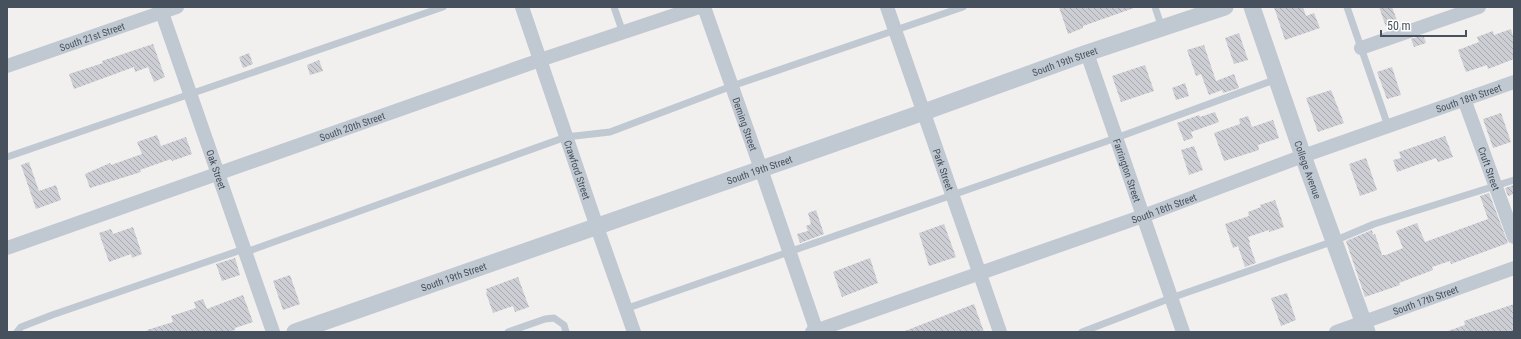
<svg xmlns="http://www.w3.org/2000/svg" width="1521" height="339" viewBox="0 0 1521 339" font-family="'Roboto Condensed',sans-serif">
<style>
.building{fill:url(#building-back-hatch)}
.lines{fill:none;stroke-linecap:round;stroke-linejoin:round}
.service{stroke:#c0c8d1;stroke-width:7}
.minor{stroke:#c0c8d1;stroke-width:14}
.tertiary{stroke:#c0c8d1;stroke-width:17}
.labels{text-anchor:middle;stroke-width:3;stroke-linejoin:round;paint-order:stroke}
.street-label{font-size:10px;fill:#47515d;stroke:#fff}
</style>
<defs>
<pattern id="building-back-hatch" width="6" height="6" patternUnits="userSpaceOnUse"><rect width="6" height="6" fill="#ccced4"/><path d="M-1 5l2 2M0 0l6 6M5-1l2 2" fill="none" stroke="#a7aaaf"/></pattern>
</defs>
<rect width="100%" height="100%" fill="#f2efef"/>
<g class="building">
<path d="M 1059,7 L 1134,7 L 1134,8 L 1083,26 L 1083,28 L 1068,34 Z"/>
<path d="M 1274,7 L 1303,7 L 1306,16 L 1314,13 L 1320,28 L 1285,40 Z"/>
<path d="M 1379,7 L 1392,7 L 1398,23 L 1386,27 Z"/>
<path d="M 1511,29 L 1514,39 L 1514,59 L 1488,69 L 1487,65 L 1466,72 L 1458,50 L 1479,42 L 1477,37 L 1493,31 L 1494,35 Z"/>
<path d="M 1239,33 L 1248,60 L 1234,64 L 1225,38 Z"/>
<path d="M 1423,35 L 1426,43 L 1414,47 L 1411,39 Z"/>
<path d="M 153,44 L 165,77 L 154,82 L 148,67 L 135,72 L 134,67 L 74,89 L 69,74 L 103,63 L 102,61 Z"/>
<path d="M 1204,45 L 1216,81 L 1234,74 L 1239,88 L 1223,93 L 1222,90 L 1209,95 L 1201,74 L 1196,76 L 1187,50 Z"/>
<path d="M 249,53 L 253,64 L 243,68 L 239,57 Z"/>
<path d="M 319,60 L 323,71 L 310,75 L 307,65 Z"/>
<path d="M 1145,65 L 1154,91 L 1121,102 L 1112,76 Z"/>
<path d="M 1392,67 L 1401,95 L 1387,99 L 1377,72 Z"/>
<path d="M 1185,83 L 1189,96 L 1176,100 L 1172,88 Z"/>
<path d="M 1331,90 L 1344,123 L 1318,132 L 1306,98 Z"/>
<path d="M 1215,112 L 1219,122 L 1191,132 L 1193,138 L 1184,141 L 1177,123 L 1199,115 L 1200,117 Z"/>
<path d="M 1501,113 L 1511,142 L 1493,148 L 1483,119 Z"/>
<path d="M 1248,116 L 1252,127 L 1273,120 L 1279,138 L 1258,145 L 1259,150 L 1224,161 L 1214,133 L 1240,124 L 1239,119 Z"/>
<path d="M 157,135 L 161,146 L 186,137 L 192,154 L 172,161 L 171,159 L 140,170 L 141,172 L 90,188 L 85,174 L 110,163 L 111,165 L 142,154 L 137,142 Z"/>
<path d="M 1445,136 L 1453,157 L 1438,162 L 1436,158 L 1397,172 L 1393,160 L 1401,158 L 1399,152 Z"/>
<path d="M 1194,146 L 1203,170 L 1189,175 L 1181,150 Z"/>
<path d="M 1366,158 L 1377,190 L 1360,196 L 1349,164 Z"/>
<path d="M 29,162 L 39,191 L 56,185 L 61,200 L 36,209 L 21,165 Z"/>
<path d="M 1514,185 L 1514,194 L 1508,196 L 1505,188 Z"/>
<path d="M 1489,193 L 1508,243 L 1451,264 L 1450,261 L 1432,267 L 1433,270 L 1399,283 L 1400,285 L 1365,297 L 1346,241 L 1372,230 L 1373,235 L 1375,234 L 1382,255 L 1386,255 L 1403,248 L 1396,231 L 1417,223 L 1425,242 L 1488,219 L 1480,196 Z"/>
<path d="M 1275,200 L 1284,227 L 1269,232 L 1269,230 L 1248,237 L 1250,242 L 1249,243 L 1256,263 L 1245,267 L 1238,246 L 1233,248 L 1225,224 L 1249,216 L 1248,212 L 1261,207 L 1260,205 Z"/>
<path d="M 816,210 L 824,234 L 800,243 L 797,234 L 808,231 L 806,226 L 811,224 L 808,213 Z"/>
<path d="M 944,224 L 956,257 L 929,266 L 919,233 Z"/>
<path d="M 133,227 L 142,254 L 132,258 L 131,254 L 109,262 L 99,233 L 111,229 L 113,234 Z"/>
<path d="M 235,258 L 240,275 L 222,281 L 216,264 Z"/>
<path d="M 870,258 L 878,283 L 842,297 L 833,272 Z"/>
<path d="M 290,275 L 300,304 L 283,310 L 273,281 Z"/>
<path d="M 518,277 L 529,307 L 515,312 L 513,306 L 493,313 L 486,293 L 487,292 L 486,289 Z"/>
<path d="M 1287,293 L 1296,320 L 1281,326 L 1271,298 Z"/>
<path d="M 243,295 L 253,322 L 235,328 L 235,330 L 228,332 L 148,332 L 147,330 L 173,322 L 171,316 L 196,308 L 194,302 L 203,299 L 207,309 Z"/>
<path d="M 974,304 L 984,332 L 905,332 L 905,331 Z"/>
<path d="M 1514,304 L 1514,332 L 1448,332 L 1448,331 L 1465,325 L 1464,321 Z"/>
</g>
<g class="lines">
<g class="service">
<path d="M 614,7 L 623,33"/>
<path d="M 1155,7 L 1162,28"/>
<path d="M 1347,7 L 1388,126"/>
<path d="M 7,157 L 443,7"/>
<path d="M 246,252 L 566,137 L 610,132 L 732,86 L 963,7"/>
<path d="M 625,309 L 1116,138 L 1277,79"/>
<path d="M 17,332 L 21,327 L 52,315 L 244,249"/>
<path d="M 508,332 L 545,319 L 554,318 L 564,325 L 566,332"/>
<path d="M 1082,332 L 1171,298 L 1334,241 L 1374,224 L 1514,180"/>
</g>
<g class="minor">
<path id="s1" d="M 160,7 L 273,332"/>
<path id="s2" d="M 522,7 L 597,227 L 634,332"/>
<path id="s3" d="M 704,7 L 761,169 L 817,332"/>
<path id="s4" d="M 887,7 L 1000,332"/>
<path d="M 1361,48 L 1479,7"/>
<path id="s5" d="M 1087,53 L 1183,332"/>
<path id="s6" d="M 7,66 L 177,7"/>
<path id="s7" d="M 1464,99 L 1514,237"/>
<path id="s8" d="M 7,248 L 540,60 L 699,7"/>
<path id="s9" d="M 812,332 L 1143,216 L 1303,156 L 1514,82"/>
<path id="s10" d="M 1336,332 L 1514,268"/>
</g>
<g class="tertiary">
<path id="s11" d="M 1252,7 L 1303,156 L 1367,332"/>
<path id="s12" d="M 295,332 L 924,112 L 1087,53 L 1225,7"/>
</g>
</g>
<g class="labels">
<g class="street-label">
<text dy="4" stroke="none"><textPath href="#s6" startOffset="90">South 21st Street</textPath></text>
<text dy="4" stroke="none"><textPath href="#s12" startOffset="816">South 19th Street</textPath></text>
<text dy="4" stroke="none"><textPath href="#s9" startOffset="697">South 18th Street</textPath></text>
<text dy="4" stroke="none"><textPath href="#s3" startOffset="124">Deming Street</textPath></text>
<text dy="4" stroke="none"><textPath href="#s8" startOffset="366">South 20th Street</textPath></text>
<text dy="4" stroke="none"><textPath href="#s7" startOffset="74">Cruft Street</textPath></text>
<text dy="4" stroke="none"><textPath href="#s1" startOffset="172">Oak Street</textPath></text>
<text dy="4" stroke="none"><textPath href="#s12" startOffset="492">South 19th Street</textPath></text>
<text dy="4" stroke="none"><textPath href="#s4" startOffset="172">Park Street</textPath></text>
<text dy="4" stroke="none"><textPath href="#s2" startOffset="172">Crawford Street</textPath></text>
<text dy="4" stroke="none"><textPath href="#s5" startOffset="124">Farrington Street</textPath></text>
<text dy="4" stroke="none"><textPath href="#s11" startOffset="172">College Avenue</textPath></text>
<text dy="4" stroke="none"><textPath href="#s9" startOffset="373">South 18th Street</textPath></text>
<text dy="4" stroke="none"><textPath href="#s12" startOffset="168">South 19th Street</textPath></text>
<text dy="4" stroke="none"><textPath href="#s10" startOffset="95">South 17th Street</textPath></text>
</g>
</g>
<rect width="1521" height="339" fill="none" stroke="#47515d" stroke-width="16"/>
<path d="M1381 30v6h85v-6" fill="none" stroke="#47515d" stroke-width="2"/>
<text x="1387" y="30" font-size="12" fill="#47515d" stroke="#ffffff" stroke-width="3" paint-order="stroke">50 m</text>
</svg>
